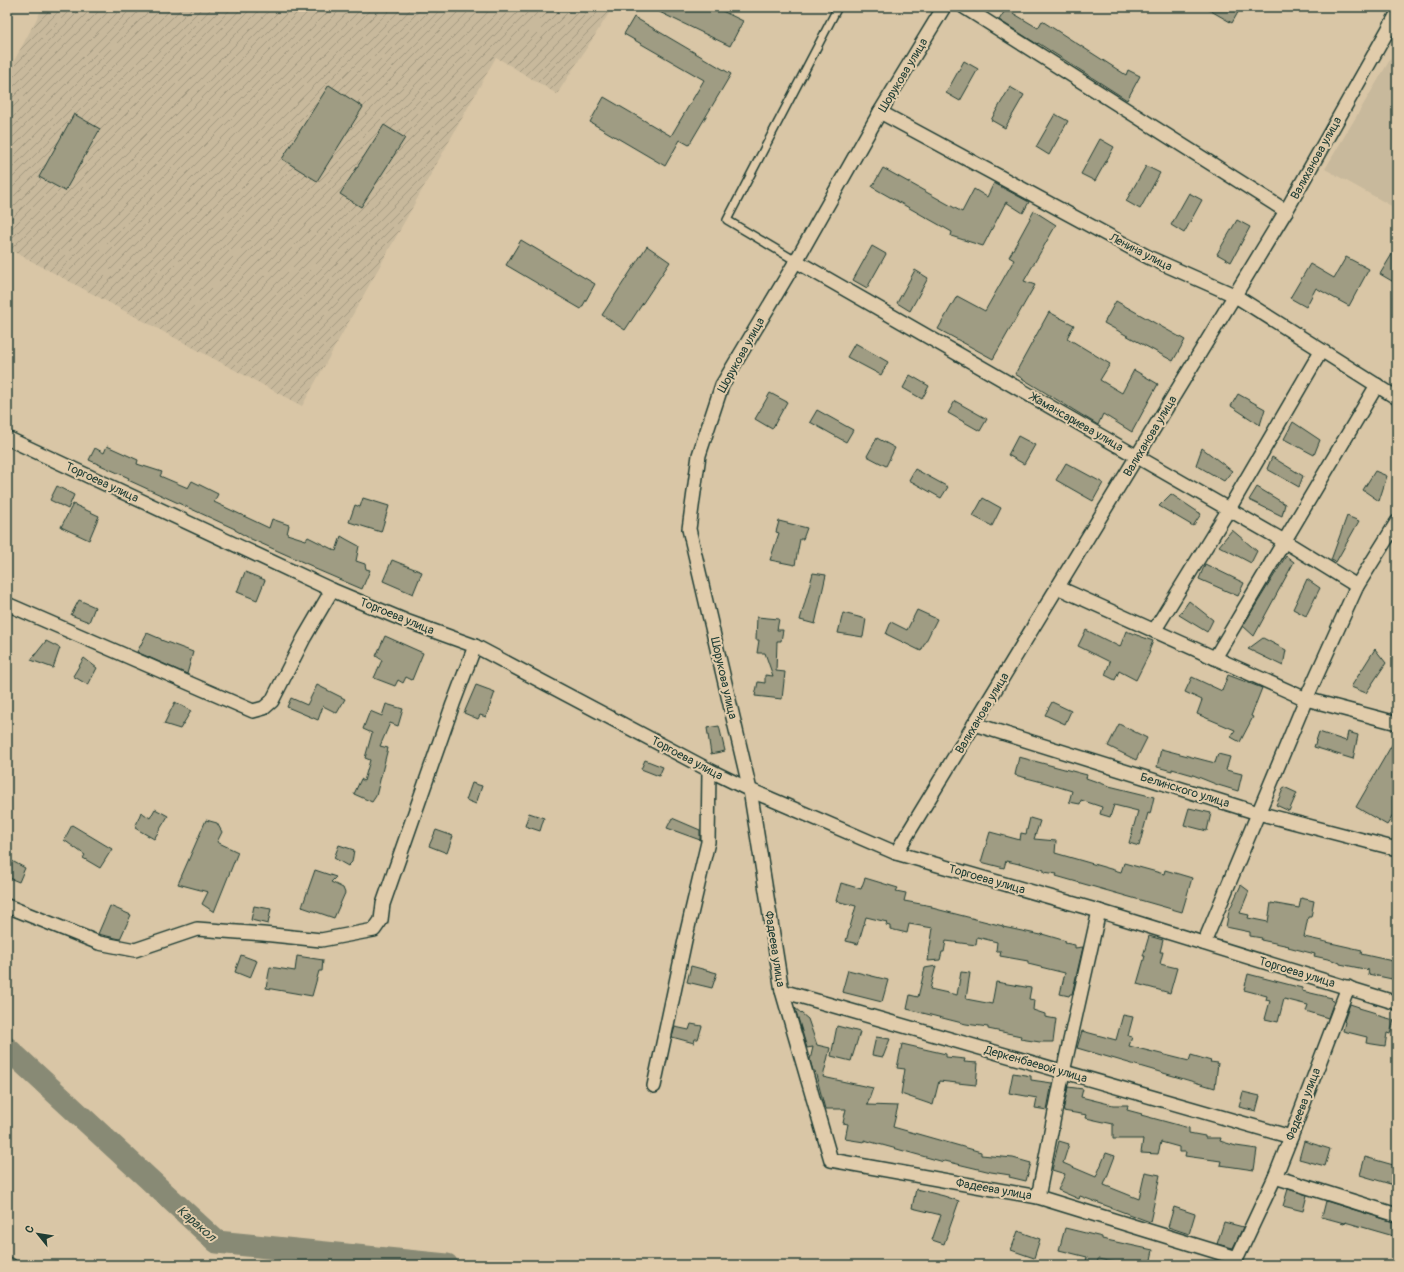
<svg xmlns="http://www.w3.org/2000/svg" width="1404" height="1272" viewBox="0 0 1404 1272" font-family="Pangolin,sans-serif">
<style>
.built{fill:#c8b99c}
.industrial{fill:url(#industrial-furrows)}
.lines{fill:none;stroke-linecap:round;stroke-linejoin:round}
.river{stroke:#888a74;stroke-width:23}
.building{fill:#9f9c83;stroke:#1f3d34}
.lane-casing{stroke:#1f3d34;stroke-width:10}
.street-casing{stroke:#1f3d34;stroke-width:16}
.lane{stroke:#e1ccab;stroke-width:7}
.street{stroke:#e1ccab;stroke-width:13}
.labels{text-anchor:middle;stroke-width:4;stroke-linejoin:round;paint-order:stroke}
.street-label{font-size:12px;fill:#1f3d34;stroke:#e1ccab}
.water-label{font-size:13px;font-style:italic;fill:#2a453a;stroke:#e1ccab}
</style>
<defs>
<pattern id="industrial-furrows" width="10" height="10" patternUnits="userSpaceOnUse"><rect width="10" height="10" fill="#c8b99c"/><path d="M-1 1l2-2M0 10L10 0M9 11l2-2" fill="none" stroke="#a29880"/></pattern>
</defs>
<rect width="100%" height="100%" fill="#d9c6a6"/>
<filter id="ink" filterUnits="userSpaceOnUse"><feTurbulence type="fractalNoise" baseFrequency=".025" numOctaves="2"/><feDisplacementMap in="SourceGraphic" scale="8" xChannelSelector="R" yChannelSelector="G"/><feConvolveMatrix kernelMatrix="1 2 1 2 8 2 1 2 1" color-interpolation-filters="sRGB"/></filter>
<g filter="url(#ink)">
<path class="built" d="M 1397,48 L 1397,209 L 1325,169 Z"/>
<path class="industrial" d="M 43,7 L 613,7 L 557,94 L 496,57 L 302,406 L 7,248 L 7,74 Z"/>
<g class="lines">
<path class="river" d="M 7,1048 L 217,1242 L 447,1265"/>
</g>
<g class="building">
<path d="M 649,7 L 714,7 L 743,21 L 730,46 Z"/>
<path d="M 1204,7 L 1241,7 L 1232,23 Z"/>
<path d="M 1006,9 L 1038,28 L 1042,21 L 1126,75 L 1128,70 L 1140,76 L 1127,100 L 1038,43 L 1037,44 L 999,20 Z"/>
<path d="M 634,17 L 731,74 L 689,145 L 680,140 L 665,166 L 590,122 L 604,97 L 671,136 L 704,80 L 624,34 Z"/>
<path d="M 964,61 L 978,69 L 960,101 L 946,93 Z"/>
<path d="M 329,85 L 363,107 L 317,181 L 282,159 Z"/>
<path d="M 1010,87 L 1024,95 L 1005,128 L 991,120 Z"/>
<path d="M 74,114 L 100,129 L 65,191 L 39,177 Z"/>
<path d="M 1055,114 L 1068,121 L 1049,155 L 1036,147 Z"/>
<path d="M 384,125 L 405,138 L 361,207 L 340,194 Z"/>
<path d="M 1100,139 L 1114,147 L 1095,181 L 1081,174 Z"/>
<path d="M 1146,166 L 1160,173 L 1140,209 L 1126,201 Z"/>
<path d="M 883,168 L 962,212 L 974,189 L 987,197 L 994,183 L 1029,202 L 1023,213 L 1006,202 L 983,246 L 951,236 L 952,232 L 872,187 Z"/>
<path d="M 1189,193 L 1202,200 L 1184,233 L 1171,225 Z"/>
<path d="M 1034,211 L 1056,225 L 1024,281 L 1035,285 L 993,359 L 938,329 L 957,296 L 985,311 L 1014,260 L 1009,257 Z"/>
<path d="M 1237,220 L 1250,227 L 1231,262 L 1217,254 Z"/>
<path d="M 521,240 L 595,284 L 581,309 L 506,265 Z"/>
<path d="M 647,246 L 670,262 L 625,330 L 602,315 Z"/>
<path d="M 872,246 L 886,254 L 867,288 L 853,280 Z"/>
<path d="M 1397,246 L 1397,284 L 1380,274 Z"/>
<path d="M 1346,257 L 1369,269 L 1349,306 L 1316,288 L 1306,307 L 1290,298 L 1310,264 L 1334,278 Z"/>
<path d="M 915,270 L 928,278 L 910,311 L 897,303 Z"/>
<path d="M 1116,301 L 1185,340 L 1173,361 L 1104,323 Z"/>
<path d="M 1049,312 L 1074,325 L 1067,338 L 1110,364 L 1100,380 L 1122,393 L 1134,370 L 1158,384 L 1132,432 L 1103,414 L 1098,425 L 1015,374 Z"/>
<path d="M 855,343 L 888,362 L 881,375 L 847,357 Z"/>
<path d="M 910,375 L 929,386 L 922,399 L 903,388 Z"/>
<path d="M 770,393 L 787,402 L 772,429 L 755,419 Z"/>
<path d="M 1238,394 L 1265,409 L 1260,425 L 1231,406 Z"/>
<path d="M 955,401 L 987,419 L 980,431 L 948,413 Z"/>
<path d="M 817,410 L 853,430 L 846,442 L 810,422 Z"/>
<path d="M 1293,422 L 1320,440 L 1314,455 L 1284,439 Z"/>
<path d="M 1018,436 L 1035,445 L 1024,464 L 1008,455 Z"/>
<path d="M 877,438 L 895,448 L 886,466 L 867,456 Z"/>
<path d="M 107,446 L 138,460 L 137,464 L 162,472 L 160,476 L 188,488 L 192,481 L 218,494 L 214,502 L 269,528 L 272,519 L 289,525 L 287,534 L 306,540 L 308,537 L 336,551 L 341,536 L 346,539 L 359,546 L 356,561 L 365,564 L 366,569 L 370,570 L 362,589 L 313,568 L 314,567 L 251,539 L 235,530 L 235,529 L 128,480 L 129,478 L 89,460 L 95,448 L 104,453 Z"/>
<path d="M 1202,448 L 1232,471 L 1224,481 L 1196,465 Z"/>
<path d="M 1272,457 L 1303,476 L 1299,487 L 1267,469 Z"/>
<path d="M 1066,463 L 1103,483 L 1093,501 L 1056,480 Z"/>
<path d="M 915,469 L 948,487 L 941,498 L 909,480 Z"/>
<path d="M 1375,471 L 1387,476 L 1379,501 L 1363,490 Z"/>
<path d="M 57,486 L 74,495 L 68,509 L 50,500 Z"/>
<path d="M 1257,487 L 1285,504 L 1282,516 L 1249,500 Z"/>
<path d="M 1171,494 L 1201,514 L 1193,526 L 1159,506 Z"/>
<path d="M 363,498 L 389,506 L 381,532 L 349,522 L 355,505 L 360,507 Z"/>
<path d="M 983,498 L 1001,508 L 992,526 L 973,516 Z"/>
<path d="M 73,504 L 99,516 L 89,540 L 61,527 Z"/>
<path d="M 1347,516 L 1359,521 L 1336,562 L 1331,560 Z"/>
<path d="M 779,521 L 807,528 L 803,539 L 800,539 L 795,565 L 770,560 L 779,533 L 776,532 Z"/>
<path d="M 1232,530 L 1257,551 L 1251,563 L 1219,546 Z"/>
<path d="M 1286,556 L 1294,562 L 1254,636 L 1243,626 Z"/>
<path d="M 392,560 L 422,572 L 413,594 L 383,581 Z"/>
<path d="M 1205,564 L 1244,583 L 1238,596 L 1199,579 Z"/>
<path d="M 245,572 L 265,580 L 257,600 L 237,592 Z"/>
<path d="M 813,573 L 826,575 L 815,624 L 800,620 Z"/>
<path d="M 1307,579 L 1320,588 L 1306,616 L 1293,609 Z"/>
<path d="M 79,600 L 95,607 L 89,622 L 71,615 Z"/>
<path d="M 1189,601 L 1213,620 L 1207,632 L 1179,615 Z"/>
<path d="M 917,610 L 937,619 L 921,651 L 886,634 L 891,622 L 907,630 Z"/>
<path d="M 843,613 L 866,619 L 863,637 L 838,633 Z"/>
<path d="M 757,617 L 779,619 L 777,630 L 783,630 L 781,641 L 777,641 L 776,671 L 785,672 L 782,699 L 755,696 L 758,682 L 765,683 L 765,675 L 773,676 L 765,653 L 757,653 L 759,640 L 756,640 Z"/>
<path d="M 1086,630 L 1120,647 L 1126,631 L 1153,641 L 1149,651 L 1150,652 L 1136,680 L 1119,671 L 1115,680 L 1105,675 L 1110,662 L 1078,646 Z"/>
<path d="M 147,633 L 161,639 L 161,640 L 193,652 L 187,674 L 137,652 Z"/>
<path d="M 385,636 L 423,653 L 412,680 L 406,677 L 403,683 L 398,680 L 395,686 L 374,678 L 382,660 L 376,656 Z"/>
<path d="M 1263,638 L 1286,650 L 1283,666 L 1248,649 Z"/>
<path d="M 46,641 L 60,648 L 53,668 L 31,660 Z"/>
<path d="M 1375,649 L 1386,663 L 1366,693 L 1351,687 Z"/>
<path d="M 84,658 L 97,668 L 88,685 L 73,676 Z"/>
<path d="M 1228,675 L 1262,688 L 1251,716 L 1253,717 L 1240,742 L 1231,737 L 1235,730 L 1197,714 L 1202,700 L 1185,692 L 1192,677 L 1222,691 Z"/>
<path d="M 317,685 L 345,699 L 337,713 L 323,706 L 318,720 L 287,707 L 291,698 L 307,705 Z"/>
<path d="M 476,685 L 495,692 L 486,717 L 480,715 L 478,719 L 464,713 Z"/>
<path d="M 175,702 L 191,711 L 180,729 L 164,724 Z"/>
<path d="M 1052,702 L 1071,711 L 1065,724 L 1045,715 Z"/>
<path d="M 386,704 L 403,709 L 398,726 L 390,723 L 380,746 L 388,748 L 376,796 L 372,802 L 354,794 L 361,779 L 364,781 L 370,760 L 365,758 L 372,733 L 363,729 L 370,711 L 382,716 Z"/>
<path d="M 1119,724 L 1147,738 L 1136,760 L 1108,746 Z"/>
<path d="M 719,726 L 725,751 L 711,754 L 707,728 Z"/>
<path d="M 1319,732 L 1346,741 L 1348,732 L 1358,735 L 1353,759 L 1314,747 Z"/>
<path d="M 1397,736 L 1397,809 L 1387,825 L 1356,807 Z"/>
<path d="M 1161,749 L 1215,763 L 1218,754 L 1230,757 L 1226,770 L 1242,774 L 1238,791 L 1218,785 L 1193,775 L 1172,769 L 1172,771 L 1157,767 Z"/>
<path d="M 1019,757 L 1087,775 L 1086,778 L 1109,786 L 1154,797 L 1150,814 L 1148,813 L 1139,846 L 1129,843 L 1138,811 L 1114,805 L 1110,817 L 1100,814 L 1102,807 L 1081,800 L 1080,804 L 1069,802 L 1072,791 L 1046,783 L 1015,775 Z"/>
<path d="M 645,760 L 663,767 L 659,776 L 641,769 Z"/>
<path d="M 472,783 L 482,786 L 476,804 L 466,800 Z"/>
<path d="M 1284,787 L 1297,793 L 1289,811 L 1276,805 Z"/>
<path d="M 1189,808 L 1211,813 L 1207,831 L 1184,825 Z"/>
<path d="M 155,809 L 168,816 L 154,839 L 135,828 L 141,812 L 150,818 Z"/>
<path d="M 529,813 L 544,818 L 540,831 L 525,826 Z"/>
<path d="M 672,818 L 700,830 L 700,840 L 667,828 Z"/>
<path d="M 1030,818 L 1040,821 L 1034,839 L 1056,841 L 1055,853 L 1121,872 L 1124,863 L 1164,874 L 1165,870 L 1192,878 L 1182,912 L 1056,876 L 1057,874 L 1044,872 L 1044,870 L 1019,863 L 1019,864 L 1006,861 L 1004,868 L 981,862 L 990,832 L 1020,840 L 1021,833 L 1026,834 Z"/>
<path d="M 206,820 L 217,823 L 222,832 L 217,842 L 238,852 L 214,912 L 202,904 L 208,892 L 178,884 Z"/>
<path d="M 72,825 L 112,849 L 100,868 L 83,858 L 85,855 L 64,840 Z"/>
<path d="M 436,830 L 453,836 L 447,853 L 429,846 Z"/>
<path d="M 339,845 L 354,850 L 352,862 L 348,866 L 334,858 Z"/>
<path d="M 12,861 L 25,868 L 19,882 L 7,877 L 7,871 Z"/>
<path d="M 315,870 L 336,877 L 331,882 L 343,888 L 345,893 L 334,918 L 302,907 Z"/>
<path d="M 865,878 L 898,888 L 896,891 L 906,893 L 904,901 L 932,906 L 932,908 L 1003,926 L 1003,927 L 1041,935 L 1042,934 L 1066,941 L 1065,943 L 1075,945 L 1075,948 L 1083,947 L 1072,994 L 1070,994 L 1069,996 L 1060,994 L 1065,973 L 1028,964 L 1028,961 L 1000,956 L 1001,951 L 996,951 L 997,942 L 977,937 L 976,945 L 946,941 L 944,952 L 942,952 L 940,960 L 928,961 L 933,928 L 909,924 L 907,933 L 890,929 L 890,926 L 886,925 L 887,922 L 866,917 L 858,944 L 846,941 L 856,906 L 836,901 L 841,883 L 861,889 Z"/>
<path d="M 1241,885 L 1249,891 L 1240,913 L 1249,915 L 1248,918 L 1268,922 L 1271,903 L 1299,908 L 1301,898 L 1314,901 L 1311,917 L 1308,917 L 1304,937 L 1362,950 L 1361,954 L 1397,962 L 1397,980 L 1368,974 L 1369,970 L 1340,964 L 1340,963 L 1332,960 L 1314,956 L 1315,954 L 1288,947 L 1289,946 L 1261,940 L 1262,938 L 1250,936 L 1250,932 L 1226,927 L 1229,911 Z"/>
<path d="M 110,906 L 131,915 L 120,939 L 98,934 Z"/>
<path d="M 254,906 L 271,909 L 268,924 L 251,920 Z"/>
<path d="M 1149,936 L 1163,940 L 1160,952 L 1163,952 L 1160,964 L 1177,968 L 1170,993 L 1137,984 L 1145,956 L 1143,956 Z"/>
<path d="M 241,955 L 257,961 L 250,978 L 235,972 Z"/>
<path d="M 297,956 L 323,960 L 322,971 L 319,971 L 312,996 L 266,988 L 270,967 L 295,971 Z"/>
<path d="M 691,966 L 717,973 L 712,988 L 687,982 Z"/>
<path d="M 936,966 L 930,989 L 957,995 L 961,972 L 970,973 L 966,999 L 992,1004 L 996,982 L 1031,988 L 1029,999 L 1034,1000 L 1033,1010 L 1045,1014 L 1045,1017 L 1056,1019 L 1053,1042 L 1040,1042 L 1020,1039 L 1021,1036 L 988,1029 L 988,1027 L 966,1024 L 907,1009 L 910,995 L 918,997 L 925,968 Z"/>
<path d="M 848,970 L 888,980 L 882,1002 L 842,992 Z"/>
<path d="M 1248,974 L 1302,988 L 1302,991 L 1332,998 L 1331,1000 L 1334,1001 L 1328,1018 L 1306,1011 L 1308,1005 L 1284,999 L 1278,1022 L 1265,1019 L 1270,1001 L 1266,1000 L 1267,996 L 1244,990 Z"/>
<path d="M 1350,1004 L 1359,1007 L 1359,1008 L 1376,1013 L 1376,1015 L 1394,1020 L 1390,1034 L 1387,1033 L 1385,1046 L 1366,1043 L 1367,1037 L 1343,1031 L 1345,1022 L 1344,1021 Z"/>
<path d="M 795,1008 L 808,1019 L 817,1045 L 830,1048 L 823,1077 L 873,1088 L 867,1105 L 898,1106 L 893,1127 L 981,1152 L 981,1155 L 1013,1158 L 1031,1163 L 1026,1181 L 1009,1177 L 1010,1175 L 991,1172 L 945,1161 L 944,1162 L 864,1140 L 864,1142 L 845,1139 L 848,1124 L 843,1123 L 846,1109 L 825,1109 L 815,1071 L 813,1071 L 810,1060 L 813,1047 L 807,1048 Z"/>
<path d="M 1123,1015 L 1133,1017 L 1128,1036 L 1132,1037 L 1129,1046 L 1189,1061 L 1191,1055 L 1211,1061 L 1210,1062 L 1218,1063 L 1215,1088 L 1077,1048 L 1082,1031 L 1116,1040 Z"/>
<path d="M 691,1024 L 702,1026 L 698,1039 L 695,1039 L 694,1043 L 672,1037 L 675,1027 L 689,1030 Z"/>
<path d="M 837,1026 L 860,1032 L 851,1061 L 831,1056 Z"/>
<path d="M 876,1037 L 890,1039 L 883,1057 L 872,1055 Z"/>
<path d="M 902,1044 L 946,1054 L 946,1057 L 965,1059 L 964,1062 L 978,1063 L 976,1085 L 939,1081 L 933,1105 L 901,1094 L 905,1069 L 897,1068 Z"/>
<path d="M 1013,1073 L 1031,1076 L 1031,1080 L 1052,1083 L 1047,1110 L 1035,1108 L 1037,1098 L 1009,1093 Z"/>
<path d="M 1068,1087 L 1083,1089 L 1081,1097 L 1113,1105 L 1128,1105 L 1127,1110 L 1142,1114 L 1141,1115 L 1189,1128 L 1189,1133 L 1205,1136 L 1205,1138 L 1221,1138 L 1220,1141 L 1236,1146 L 1257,1149 L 1254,1170 L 1220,1165 L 1221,1161 L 1185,1156 L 1186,1152 L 1179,1152 L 1179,1147 L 1161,1142 L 1158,1154 L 1141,1153 L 1143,1139 L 1113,1139 L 1113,1124 L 1086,1118 L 1087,1115 L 1063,1111 Z"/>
<path d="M 1243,1092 L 1260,1096 L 1256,1111 L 1239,1107 Z"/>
<path d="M 1059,1141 L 1069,1144 L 1063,1163 L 1096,1177 L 1106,1153 L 1115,1156 L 1104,1185 L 1139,1199 L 1145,1172 L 1160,1175 L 1150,1222 L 1080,1196 L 1079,1199 L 1058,1190 L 1065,1174 L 1052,1170 Z"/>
<path d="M 1304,1141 L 1330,1149 L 1325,1166 L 1299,1159 Z"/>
<path d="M 1365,1157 L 1397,1166 L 1397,1186 L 1360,1175 Z"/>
<path d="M 916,1189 L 944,1196 L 959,1201 L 944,1244 L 932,1240 L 941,1215 L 912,1208 Z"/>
<path d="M 1288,1189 L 1307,1195 L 1303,1211 L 1283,1206 Z"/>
<path d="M 1326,1201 L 1397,1223 L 1397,1237 L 1345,1222 L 1344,1223 L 1322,1217 Z"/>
<path d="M 1174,1207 L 1195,1214 L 1189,1234 L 1168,1227 Z"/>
<path d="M 1224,1222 L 1243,1227 L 1233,1248 L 1217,1244 Z"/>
<path d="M 1065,1228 L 1102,1237 L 1102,1239 L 1153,1250 L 1150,1265 L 1128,1265 L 1098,1259 L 1097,1265 L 1085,1265 L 1087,1257 L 1059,1250 Z"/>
<path d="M 1018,1231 L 1040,1239 L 1034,1258 L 1011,1250 Z"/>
</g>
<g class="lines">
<defs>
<path id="lane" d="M 796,261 L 727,220 L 838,7"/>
<g id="street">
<path d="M 944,7 L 880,112 L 796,261 L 722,385 L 699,455 L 689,529 L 750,790 L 782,991 L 831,1160 L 1038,1197 L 1237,1258 L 1275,1177 L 1291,1137 L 1348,987"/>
<path d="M 964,7 L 1286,211"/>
<path d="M 880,112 L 1150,258 L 1234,295 L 1397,398"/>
<path d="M 796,261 L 1284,541 L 1357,586"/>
<path d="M 7,438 L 332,590 L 406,621 L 475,646 L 709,770 L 750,790 L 896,853 L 1099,911 L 1397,1003"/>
<path d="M 1057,587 L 1306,699 L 1397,723"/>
<path d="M 7,604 L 253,711 L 264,708 L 272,701 L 304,638 L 332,590"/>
<path d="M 1154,631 L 1229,509 L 1321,351"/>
<path d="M 1215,658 L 1377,385"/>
<path d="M 974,724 L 1258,813 L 1397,849"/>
<path d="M 896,853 L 1286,211 L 1397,14"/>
<path d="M 7,906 L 99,943 L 135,950 L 197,929 L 263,934 L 321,940 L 374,930 L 381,920 L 383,904 L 453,704 L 475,646"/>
<path d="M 1204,943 L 1306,699 L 1357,586 L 1397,522"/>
<path d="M 782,991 L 1291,1137"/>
<path d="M 654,1086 L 685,940 L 708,842 L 709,770"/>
<path d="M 1275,1177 L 1397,1215"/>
<path d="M 1038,1197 L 1063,1072 L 1099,911"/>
<path d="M 7,1264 L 10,1265"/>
</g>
</defs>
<use href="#lane" class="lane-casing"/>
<use href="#street" class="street-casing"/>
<use href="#lane" class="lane"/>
<use href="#street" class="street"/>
</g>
</g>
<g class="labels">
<g class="street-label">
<text transform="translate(903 75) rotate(-59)" y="4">Шорукова улица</text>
<text transform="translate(1316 158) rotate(-61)" y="4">Валиханова улица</text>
<text transform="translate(1141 252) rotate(27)" y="4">Ленина улица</text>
<text transform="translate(741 355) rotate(-61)" y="4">Шорукова улица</text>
<text transform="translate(1077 422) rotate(30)" y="4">Жамансариева улица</text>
<text transform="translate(1150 436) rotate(-59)" y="4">Валиханова улица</text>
<text transform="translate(102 482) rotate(25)" y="4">Торгоева улица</text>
<text transform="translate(397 616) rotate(22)" y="4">Торгоева улица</text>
<text transform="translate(724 678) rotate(77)" y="4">Шорукова улица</text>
<text transform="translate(982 713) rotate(-59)" y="4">Валиханова улица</text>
<text transform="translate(687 758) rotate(28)" y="4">Торгоева улица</text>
<text transform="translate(1185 790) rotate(17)" y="4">Белинского улица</text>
<text transform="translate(987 879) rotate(16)" y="4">Торгоева улица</text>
<text transform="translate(775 949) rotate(81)" y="4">Фадеева улица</text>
<text transform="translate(1297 972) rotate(17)" y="4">Торгоева улица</text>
<text transform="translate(1036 1064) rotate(16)" y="4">Деркенбаевой улица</text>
<text transform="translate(1303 1104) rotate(-69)" y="4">Фадеева улица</text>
<text transform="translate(994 1189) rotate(10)" y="4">Фадеева улица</text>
</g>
<g class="water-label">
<text transform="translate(197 1223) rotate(41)" y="5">Каракол</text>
</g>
</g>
<rect width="1404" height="1272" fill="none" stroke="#e1ccab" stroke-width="24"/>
<rect x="12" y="12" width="1380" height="1248" fill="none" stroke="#1f3d34" stroke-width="1.5" filter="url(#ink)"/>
<g transform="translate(38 1234) rotate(300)" stroke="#e1ccab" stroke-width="3" paint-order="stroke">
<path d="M0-3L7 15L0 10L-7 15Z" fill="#1f3d34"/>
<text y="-6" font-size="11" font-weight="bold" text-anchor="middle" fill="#1f3d34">С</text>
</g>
</svg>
